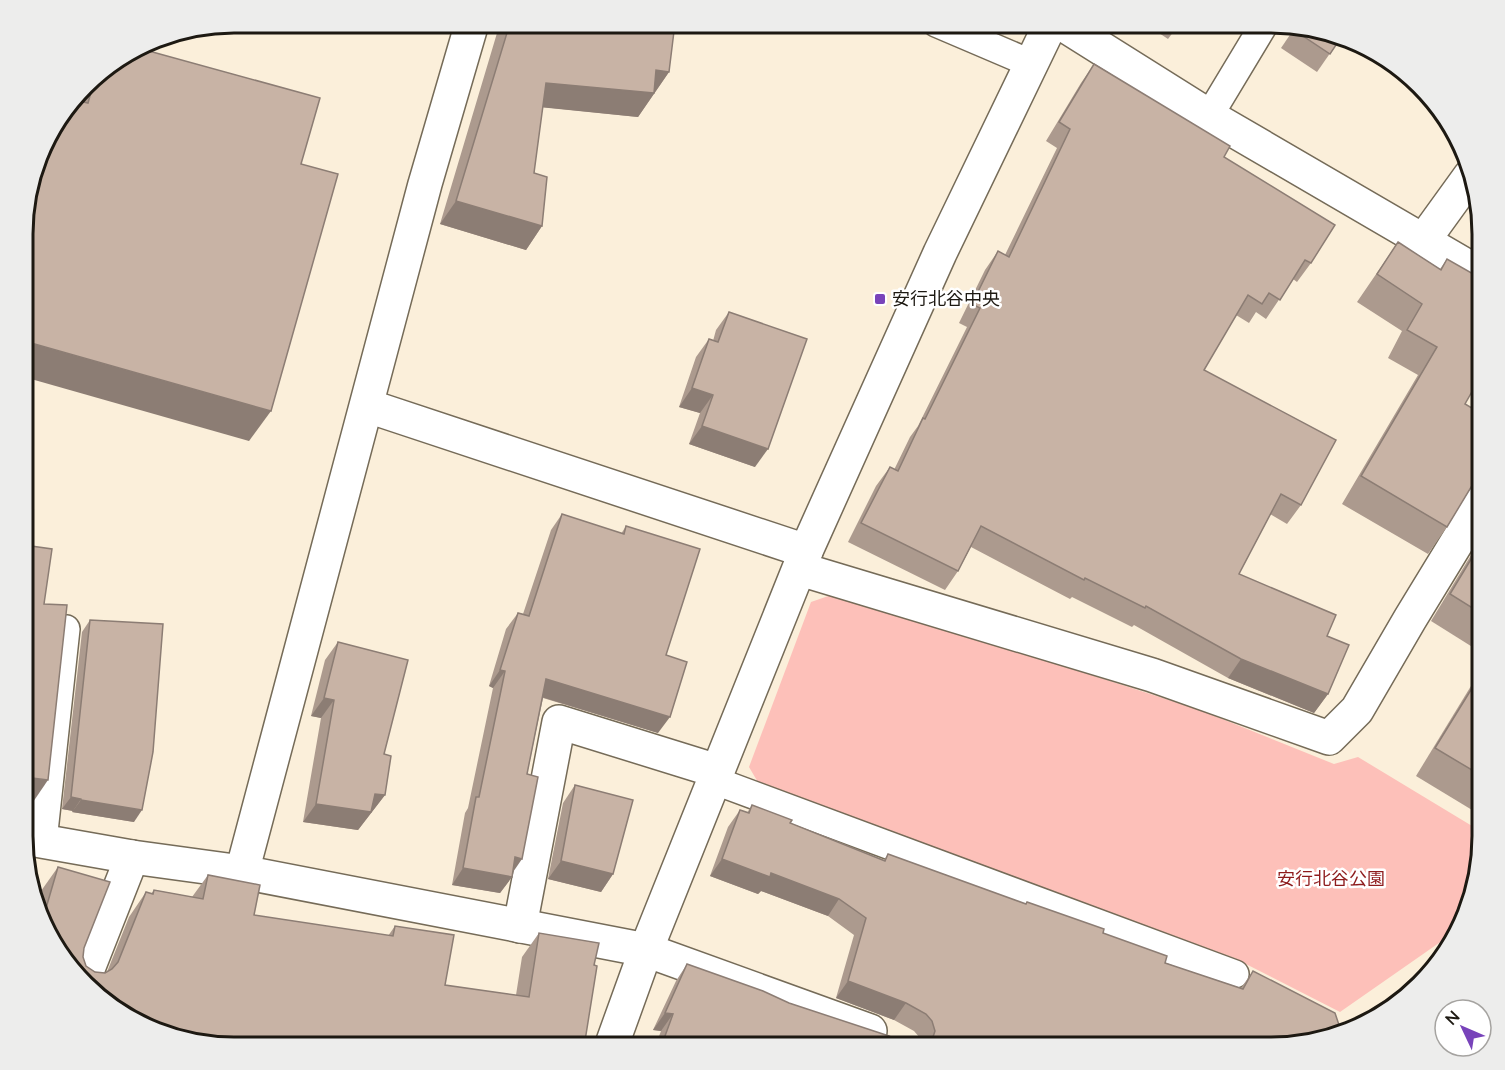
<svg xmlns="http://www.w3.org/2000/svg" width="1505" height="1070" viewBox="0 0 1505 1070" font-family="Lato,'Noto Sans JP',sans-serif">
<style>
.green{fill:#fdc0b9}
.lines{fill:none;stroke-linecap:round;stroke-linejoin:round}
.lane-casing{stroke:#756b58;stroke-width:30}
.street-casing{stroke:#756b58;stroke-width:36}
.secondary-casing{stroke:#756b58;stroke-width:36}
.lane{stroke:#fff;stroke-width:27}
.street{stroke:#fff;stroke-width:33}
.secondary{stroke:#fff;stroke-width:33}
.wall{fill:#ac9a8e}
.shaded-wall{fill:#8c7d74}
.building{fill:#c8b3a5;stroke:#8c7d74;stroke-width:1.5}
.poi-dot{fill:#7843ba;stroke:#fff;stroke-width:2}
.labels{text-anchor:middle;stroke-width:5;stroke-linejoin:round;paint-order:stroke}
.poi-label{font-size:18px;fill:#1d1912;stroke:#fff;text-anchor:start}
.park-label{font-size:18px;fill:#8e1c1d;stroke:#fff}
.rim{fill:none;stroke:#1d1912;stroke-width:3}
</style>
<rect width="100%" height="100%" fill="#fbefda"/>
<path class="green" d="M 837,593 L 1200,710 L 1334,764 L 1358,757 L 1482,832 C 1482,861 1474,904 1459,929 L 1340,1012 L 1234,958 L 759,784 L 749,767 L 811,602 Z"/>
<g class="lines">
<defs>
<g id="lane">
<path d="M 936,23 L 1032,64"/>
<path d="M 1209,116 L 1265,23"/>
<path d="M 713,780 L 1235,974"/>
<path d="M 43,841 L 66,629"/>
</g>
<g id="street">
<path d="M 1061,23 L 1209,116 L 1482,275"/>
<path d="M 1423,241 L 1470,176"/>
<path d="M 368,406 L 806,551"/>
<path d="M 800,569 L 1152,675 L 1329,738 L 1357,710 L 1410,619 L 1482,501"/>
<path d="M 24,838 L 132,857 L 242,872 L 646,950 L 870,1031"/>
<path d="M 242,872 L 425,184 L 472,23"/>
<path d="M 520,926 L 559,722 L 717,771"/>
<path d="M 84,979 L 132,857"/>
</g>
<path id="secondary" d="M 611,1047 L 646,950 L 806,551 L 940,253 L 1051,23"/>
</defs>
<use href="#lane" class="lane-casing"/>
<use href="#street" class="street-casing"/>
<use href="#secondary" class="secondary-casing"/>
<use href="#lane" class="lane"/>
<use href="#street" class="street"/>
<use href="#secondary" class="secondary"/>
</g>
<g class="wall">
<path d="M 500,23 L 675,23 L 669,72 L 638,117 L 542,107 L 534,173 L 542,226 L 526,250 L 440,224 Z"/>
<path d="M 1144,23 L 1180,23 L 1168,39 Z"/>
<path d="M 1296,26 L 1342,36 L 1317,72 L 1281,48 Z"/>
<path d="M 138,48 L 301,164 L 249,441 L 76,100 L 94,75 Z"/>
<path d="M 1094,64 L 1224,157 L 1311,263 L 1297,282 L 1293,279 L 1266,319 L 1256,312 L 1249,323 L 1236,315 L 1204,370 L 1301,505 L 1287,524 L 1270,514 L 1239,574 L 1327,636 L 1328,694 L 1314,713 L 1228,678 L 1134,625 L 1132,627 L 1072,597 L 1070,599 L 971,547 L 958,571 L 945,590 L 848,542 L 876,486 L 890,467 L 894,470 L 910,437 L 918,426 L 967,327 L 959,323 L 985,270 L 998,251 L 1005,255 L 1057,148 L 1046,141 L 1081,83 Z"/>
<path d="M 1398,242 L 1440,269 L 1447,259 L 1465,404 L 1482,482 L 1472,485 L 1447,527 L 1428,554 L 1342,504 L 1418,375 L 1388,358 L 1402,331 L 1357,302 Z"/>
<path d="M 729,312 L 755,467 L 689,444 L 700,413 L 679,407 L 696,357 L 709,339 L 713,341 L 716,330 Z"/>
<path d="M 562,514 L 621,534 L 626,526 L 666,655 L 658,733 L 543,698 L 527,774 L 512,877 L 500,893 L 452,885 L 465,813 L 468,808 L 493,688 L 489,686 L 506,629 L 518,613 L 523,614 L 551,530 Z"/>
<path d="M 1482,537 L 1482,653 L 1431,621 Z"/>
<path d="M 90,620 L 134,822 L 72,812 L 73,811 L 62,809 L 82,632 Z"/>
<path d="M 338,642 L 384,754 L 385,795 L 358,830 L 303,822 L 321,718 L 311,716 L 325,660 Z"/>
<path d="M 1482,668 L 1482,816 L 1416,776 Z"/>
<path d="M 575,785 L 613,874 L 601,892 L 548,879 L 563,803 Z"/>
<path d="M 752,805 L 790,823 L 884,860 L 888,854 L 1103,933 L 1165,963 L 1241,988 L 1253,971 L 1272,1047 L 921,1047 L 923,1047 L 920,1038 L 914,1031 L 894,1020 L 836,998 L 854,935 L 828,916 L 761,891 L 758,894 L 710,876 L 728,827 L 740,810 L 747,813 Z"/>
<path d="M 58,867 L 84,948 L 83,957 L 86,966 L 95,972 L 105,973 L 107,972 L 129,917 L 146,892 L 151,894 L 154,890 L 192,897 L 208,875 L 254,915 L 388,936 L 395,926 L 445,985 L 516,995 L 522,957 L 539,933 L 594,965 L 584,1047 L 153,1032 L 51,942 L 38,903 L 41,891 Z"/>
<path d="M 687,964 L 789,1003 L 910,1047 L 655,1047 L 661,1031 L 653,1030 L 676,981 Z"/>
</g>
<g class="shaded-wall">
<path d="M 656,70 L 669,72 L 638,117 L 529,106 L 546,83 Z"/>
<path d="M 456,201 L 542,226 L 526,250 L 440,224 Z"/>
<path d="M 24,341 L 271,411 L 249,441 L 24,377 Z"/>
<path d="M 692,388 L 713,395 L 700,413 L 679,407 Z"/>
<path d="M 702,426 L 768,449 L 755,467 L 689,444 Z"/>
<path d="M 1482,468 L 1482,482 L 1473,485 Z"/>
<path d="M 1241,659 L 1328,694 L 1314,713 L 1228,678 Z"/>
<path d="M 500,670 L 505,671 L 493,688 L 489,686 Z"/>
<path d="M 546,679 L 670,717 L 658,733 L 535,695 Z"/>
<path d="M 324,698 L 334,700 L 321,718 L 311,716 Z"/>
<path d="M 24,777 L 48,780 L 31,805 L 24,804 Z"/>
<path d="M 375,794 L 385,795 L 358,830 L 303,822 L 316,804 Z"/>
<path d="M 71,797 L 81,799 L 73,811 L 62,809 Z"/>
<path d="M 81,800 L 142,810 L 134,822 L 72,812 Z"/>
<path d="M 515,857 L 522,859 L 511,875 Z"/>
<path d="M 722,859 L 771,873 L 839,899 L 828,916 L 761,891 L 758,894 L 710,876 Z"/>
<path d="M 561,861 L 613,874 L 601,892 L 548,879 Z"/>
<path d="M 463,868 L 512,877 L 500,893 L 452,885 Z"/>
<path d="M 848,981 L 906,1003 L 894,1020 L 836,998 Z"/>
<path d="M 665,1013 L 673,1014 L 661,1031 L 653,1030 Z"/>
<path d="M 551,1043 L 580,1047 L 548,1047 Z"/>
</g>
<g class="building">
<path d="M 510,23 L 675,23 L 669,72 L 656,70 L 654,93 L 546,83 L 534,173 L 547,177 L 542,226 L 456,201 Z"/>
<path d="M 1297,26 L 1342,36 L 1330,54 L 1294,30 Z"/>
<path d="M 138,48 L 320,98 L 301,164 L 338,174 L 271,411 L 24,341 L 24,207 L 44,140 L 75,100 L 88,103 L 96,74 Z"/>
<path d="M 1094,64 L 1230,146 L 1224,157 L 1335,225 L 1311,263 L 1305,260 L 1280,300 L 1269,293 L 1262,304 L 1248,295 L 1204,370 L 1336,440 L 1301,505 L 1281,494 L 1239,574 L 1336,615 L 1327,636 L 1349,645 L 1328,694 L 1241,659 L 1146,606 L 1145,608 L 1085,578 L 1084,580 L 981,526 L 958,571 L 861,523 L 890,467 L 898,471 L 923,418 L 925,419 L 980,308 L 972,304 L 998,251 L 1009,257 L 1070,129 L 1059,122 Z"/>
<path d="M 1398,242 L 1441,270 L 1447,259 L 1482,279 L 1482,374 L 1465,404 L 1482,414 L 1482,469 L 1447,527 L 1361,476 L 1437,347 L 1407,330 L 1422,304 L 1377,274 Z"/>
<path d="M 729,312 L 807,339 L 768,449 L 702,426 L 713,395 L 692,388 L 709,339 L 718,342 Z"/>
<path d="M 562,514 L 624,534 L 626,526 L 700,549 L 666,655 L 687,662 L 670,717 L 546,679 L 527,774 L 538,777 L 522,859 L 515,857 L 512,877 L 463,868 L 476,797 L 479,797 L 505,671 L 500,670 L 518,613 L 529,616 Z"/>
<path d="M 1482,541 L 1482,614 L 1450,594 Z"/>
<path d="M 24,545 L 52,549 L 44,604 L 67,605 L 48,780 L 24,777 Z"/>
<path d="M 90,620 L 163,624 L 153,752 L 142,810 L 81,800 L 81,799 L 71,797 Z"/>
<path d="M 338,642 L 408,660 L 384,754 L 391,756 L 385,795 L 375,794 L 371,812 L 316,804 L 334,700 L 324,698 Z"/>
<path d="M 1482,672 L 1482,776 L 1435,748 Z"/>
<path d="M 575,785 L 633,800 L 613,874 L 561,861 Z"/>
<path d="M 752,805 L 792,820 L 790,823 L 885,861 L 888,854 L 1026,904 L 1027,902 L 1104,929 L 1103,933 L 1167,956 L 1165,963 L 1243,989 L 1253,971 L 1335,1013 L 1341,1031 L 1272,1047 L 1187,1047 L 1176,1042 L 1175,1047 L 921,1047 L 925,1046 L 932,1040 L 935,1031 L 932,1021 L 926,1014 L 906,1003 L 848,981 L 866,918 L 839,899 L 771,873 L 770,877 L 722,859 L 740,810 L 749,813 Z"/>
<path d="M 58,867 L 110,882 L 84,948 L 83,957 L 86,966 L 95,972 L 105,973 L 112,969 L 118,962 L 146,892 L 153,894 L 154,890 L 203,899 L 208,875 L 260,885 L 254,915 L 393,936 L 395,926 L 454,935 L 445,985 L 529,997 L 539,933 L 599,943 L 594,965 L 597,966 L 584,1047 L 551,1043 L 551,1047 L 220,1047 L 153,1032 L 105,1004 L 51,942 L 41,914 L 44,915 Z"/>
<path d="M 687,964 L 763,991 L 789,1003 L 889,1036 L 910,1047 L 661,1047 L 673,1014 L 665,1013 Z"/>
</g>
<rect class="poi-dot" x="874" y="293" width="12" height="12" rx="3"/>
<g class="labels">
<g class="poi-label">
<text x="892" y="305">安行北谷中央</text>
</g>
<g class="park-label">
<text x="1331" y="885">安行北谷公園</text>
</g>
</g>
<path d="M0 0H1505V1070H0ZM234 33H1271A201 201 0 0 1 1472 234V836A201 201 0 0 1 1271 1037H234A201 201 0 0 1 33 836V234A201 201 0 0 1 234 33Z" fill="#ededec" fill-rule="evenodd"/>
<path class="rim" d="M234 33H1271A201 201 0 0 1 1472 234V836A201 201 0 0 1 1271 1037H234A201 201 0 0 1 33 836V234A201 201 0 0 1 234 33Z"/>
<g transform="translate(1463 1028) rotate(314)"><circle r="28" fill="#ffffff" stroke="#a5a3a0" stroke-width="1.5"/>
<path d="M0-4.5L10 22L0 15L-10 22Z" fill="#7843ba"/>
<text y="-9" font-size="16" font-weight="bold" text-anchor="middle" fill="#1d1912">N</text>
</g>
</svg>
